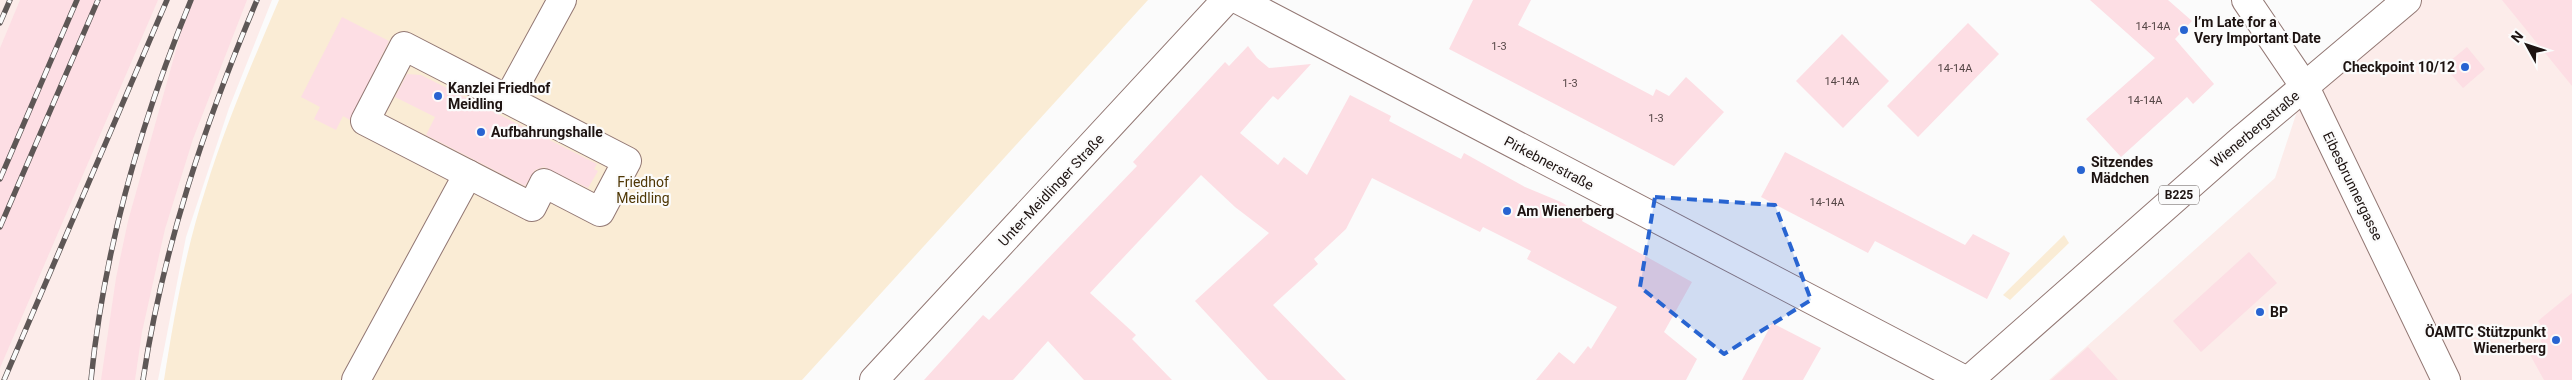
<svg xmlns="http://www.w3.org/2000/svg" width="2572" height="380" viewBox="0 0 2572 380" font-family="Roboto,sans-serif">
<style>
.built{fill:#fcecea}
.green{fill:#faecd5}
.building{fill:#fddee4}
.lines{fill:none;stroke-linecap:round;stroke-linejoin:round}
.minor-casing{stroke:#927773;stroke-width:30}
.major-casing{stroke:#927773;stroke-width:30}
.minor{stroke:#fff;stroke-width:28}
.major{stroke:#fff;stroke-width:28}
.rail-casing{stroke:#5e5756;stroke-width:5.5}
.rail{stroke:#fbfbfb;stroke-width:4;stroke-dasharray:11;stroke-linecap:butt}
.marked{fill:#2864d1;fill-opacity:0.2;stroke:#2864d1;stroke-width:4;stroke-dasharray:10 6;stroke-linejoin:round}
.poi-dot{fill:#2864d1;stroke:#fbfbfb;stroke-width:2}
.labels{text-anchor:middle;stroke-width:4.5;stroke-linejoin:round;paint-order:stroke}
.number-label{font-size:11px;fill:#554646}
.shield{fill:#fbfbfb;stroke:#605957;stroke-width:1}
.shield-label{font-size:12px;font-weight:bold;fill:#1d1311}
.poi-label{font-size:14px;font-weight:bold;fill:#1d1311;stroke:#fbfbfb;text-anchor:start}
.street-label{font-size:14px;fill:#1d1311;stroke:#fbfbfb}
.park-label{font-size:14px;fill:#4f3705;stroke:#fbfbfb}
</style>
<rect width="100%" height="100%" fill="#fbfbfb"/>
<g class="built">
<path d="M 0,0 L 272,0 L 229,108 L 186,237 L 158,380 L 0,380 Z"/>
<path d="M 2407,0 L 2572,0 L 2572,380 L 2049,380 L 2275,178 L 2305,87 Z"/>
</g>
<g class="green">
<path d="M 279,0 L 1148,0 L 802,380 L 164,380 C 174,317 185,252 205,191 C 225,126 252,63 279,0 Z"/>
<path d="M 2064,235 L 2069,243 L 2010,300 L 2003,295 Z"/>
</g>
<g class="building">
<path d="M 20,0 L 158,0 L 0,368 L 0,48 Z"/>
<path d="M 190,0 L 247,0 L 193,139 L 165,229 L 142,332 L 135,380 L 101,380 L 116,278 L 128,221 Z"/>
<path d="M 1473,0 L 1531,0 L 1518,25 L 1653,96 L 1656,89 L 1669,96 L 1686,77 L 1724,112 L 1674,166 L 1449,49 Z"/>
<path d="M 2090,0 L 2168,0 L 2192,21 L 2175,39 L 2214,84 L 2193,104 L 2187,97 L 2121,157 L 2086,119 L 2155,58 Z"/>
<path d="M 2502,0 L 2572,0 L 2572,86 Z"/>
<path d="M 342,17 L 389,41 L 350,120 L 343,116 L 336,130 L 314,119 L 320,107 L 301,97 Z"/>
<path d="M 1968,23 L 1999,54 L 1918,137 L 1887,106 Z"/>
<path d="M 1842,34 L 1889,81 L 1843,128 L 1796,81 Z"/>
<path d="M 1248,46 L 1257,58 L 1269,68 L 1311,64 L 1278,100 L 1273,96 L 1240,133 L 1278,165 L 1284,157 L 1307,175 L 1350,95 L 1391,116 L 1389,121 L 1461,159 L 1464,153 L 1525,187 L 1561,202 L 1584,216 L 1582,221 L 1692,282 L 1664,332 L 1697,359 L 1686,380 L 1536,380 L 1559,352 L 1574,364 L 1588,346 L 1591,349 L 1617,307 L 1527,259 L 1531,251 L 1483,227 L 1480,232 L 1372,178 L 1346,229 L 1314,259 L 1318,264 L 1273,305 L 1346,380 L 1268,380 L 1195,301 L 1269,233 L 1235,207 L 1201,175 L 1090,293 L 1136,335 L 1132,339 L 1172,380 L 1084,380 L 1048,341 L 1013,380 L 924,380 L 983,315 L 989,320 L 1137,166 L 1133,162 L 1225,62 L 1229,66 Z"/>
<path d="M 2467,47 L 2485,69 L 2463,88 L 2444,66 Z"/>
<path d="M 407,74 L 421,75 L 597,164 L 594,169 L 598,171 L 588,188 L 544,167 L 535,170 L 525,186 L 426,135 L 435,117 L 395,97 Z"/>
<path d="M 1785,152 L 1965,245 L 1973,234 L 2010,253 L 1987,299 L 1875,241 L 1868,253 L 1761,197 Z"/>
<path d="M 2249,252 L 2277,283 L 2201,352 L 2173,321 Z"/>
<path d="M 2572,293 L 2572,380 L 2544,380 L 2528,351 L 2542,344 L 2539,336 L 2547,334 L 2538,321 Z"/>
<path d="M 1772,323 L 1821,348 L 1803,380 L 1742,380 Z"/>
<path d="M 2088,347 L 2118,380 L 2051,380 Z"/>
</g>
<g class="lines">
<defs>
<g id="minor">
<path d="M 1239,0 L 1965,380"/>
<path d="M 2246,0 L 2305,87 L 2446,380"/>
<path d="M 404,46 L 627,161 L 600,212 L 544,183 L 532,207 L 365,121 Z"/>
<path d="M 508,99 L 562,0"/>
<path d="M 356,380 L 468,174"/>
<path d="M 874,380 L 1226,0"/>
</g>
<path id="major" d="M 1969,380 L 2240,141 L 2407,0"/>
</defs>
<use href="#minor" class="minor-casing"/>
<use href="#major" class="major-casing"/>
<use href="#minor" class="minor"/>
<use href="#major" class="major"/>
<defs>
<g id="rail">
<path d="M 0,23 L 10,0"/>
<path d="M 0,179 L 77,0"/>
<path d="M 0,227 L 98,0"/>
<path d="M 4,380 L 167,0"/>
<path d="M 91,380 C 104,249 141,121 191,0"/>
<path d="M 143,380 C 163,247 205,123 257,0"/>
</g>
</defs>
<use href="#rail" class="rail-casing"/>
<use href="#rail" class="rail"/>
</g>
<path class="marked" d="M 1655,197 L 1775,205 L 1811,300 L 1724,354 L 1640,287 Z"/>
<g class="poi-dot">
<circle cx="2184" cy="30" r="5"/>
<circle cx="2465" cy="67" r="5"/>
<circle cx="438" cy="96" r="5"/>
<circle cx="481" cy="132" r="5"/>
<circle cx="2081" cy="170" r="5"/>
<circle cx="1507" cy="211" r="5"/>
<circle cx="2260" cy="312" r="5"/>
<circle cx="2556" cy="340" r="5"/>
</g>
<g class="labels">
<g class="number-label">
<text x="2153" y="30">14-14A</text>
<text x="1499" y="50">1-3</text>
<text x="1955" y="72">14-14A</text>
<text x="1842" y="85">14-14A</text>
<text x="1570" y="87">1-3</text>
<text x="2145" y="104">14-14A</text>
<text x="1656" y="122">1-3</text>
<text x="1827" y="206">14-14A</text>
</g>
<rect class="shield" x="2159" y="185.5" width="40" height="19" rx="4"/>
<g class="shield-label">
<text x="2179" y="199">B225</text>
</g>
<g class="poi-label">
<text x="2194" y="27">I’m Late for a<tspan x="2194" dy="16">Very Important Date</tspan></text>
<text x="2455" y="72" text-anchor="end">Checkpoint 10/12</text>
<text x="448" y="93">Kanzlei Friedhof<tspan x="448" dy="16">Meidling</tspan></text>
<text x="491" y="137">Aufbahrungshalle</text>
<text x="2091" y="167">Sitzendes<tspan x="2091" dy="16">Mädchen</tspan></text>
<text x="1517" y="216">Am Wienerberg</text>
<text x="2270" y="317">BP</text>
<text x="2546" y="337" text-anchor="end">ÖAMTC Stützpunkt<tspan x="2546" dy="16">Wienerberg</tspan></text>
</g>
<g class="street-label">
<text transform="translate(2255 129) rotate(-40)" y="5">Wienerbergstraße</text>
<text transform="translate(1549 163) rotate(28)" y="5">Pirkebnerstraße</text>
<text transform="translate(2353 186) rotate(64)" y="5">Eibesbrunnergasse</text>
<text transform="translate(1051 190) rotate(-47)" y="5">Unter-Meidlinger Straße</text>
</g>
<g class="park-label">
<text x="643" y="187">Friedhof<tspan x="643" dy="16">Meidling</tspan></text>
</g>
</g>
<g transform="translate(2527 45) rotate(310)" stroke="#fbfbfb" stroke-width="4" paint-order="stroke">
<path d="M0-4L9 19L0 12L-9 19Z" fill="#1d1311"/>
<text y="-8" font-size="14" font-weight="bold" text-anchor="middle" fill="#1d1311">N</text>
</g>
</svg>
